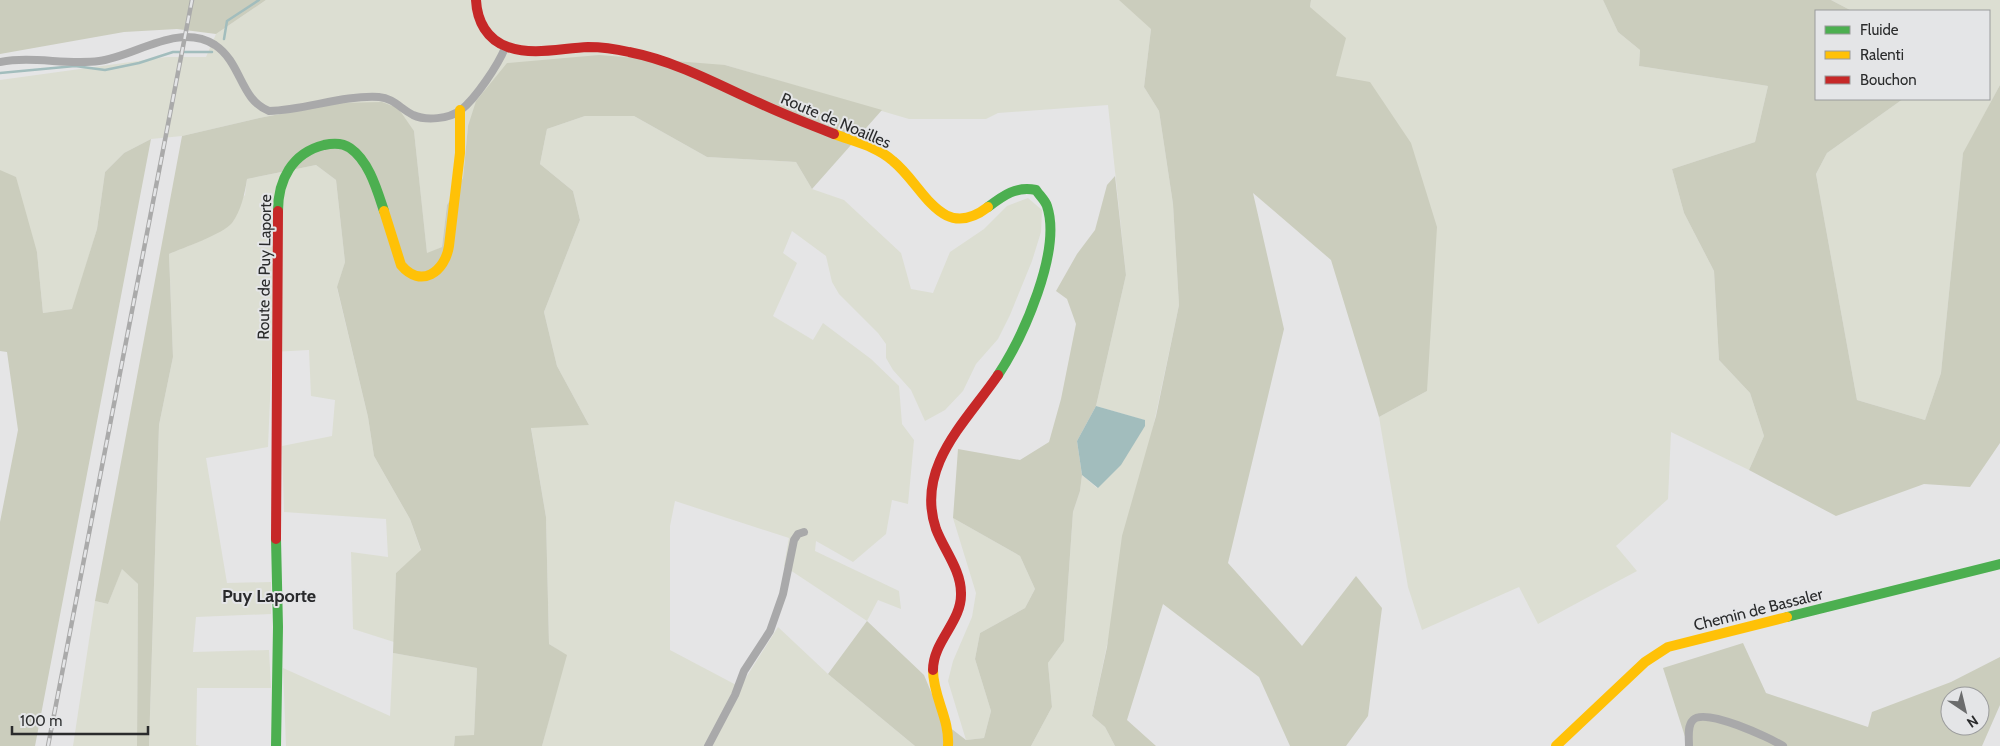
<svg xmlns="http://www.w3.org/2000/svg" width="2000" height="746" viewBox="0 0 2000 746" font-family="Cabin,sans-serif">
<style>
.green{fill:#dcded2}
.forest{fill:#cbcdbd;fill-rule:evenodd}
.water{fill:#a2bdbd}
.lines{fill:none;stroke-linecap:round;stroke-linejoin:round}
.stream{stroke:#a2bdbd;stroke-width:2.5}
.street{stroke:#a9a9aa;stroke-width:8}
.fast{stroke:#4caf50;stroke-width:10}
.slow{stroke:#ffc107;stroke-width:10}
.jam{stroke:#c62828;stroke-width:10}
.rail-casing{stroke:#aaa;stroke-width:4.5}
.rail{stroke:#e4e5e7;stroke-width:2.5;stroke-dasharray:8;stroke-linecap:butt}
.labels{text-anchor:middle;stroke-width:4;stroke-linejoin:round;paint-order:stroke}
.street-label{font-size:16px;fill:#2a2b2c;stroke:#e4e5e7}
.neighbourhood-label{font-size:18px;font-weight:bold;fill:#292a2c;stroke:#e4e5e7}
</style>
<rect width="100%" height="100%" fill="#e5e5e6"/>
<g class="green">
<path d="M 266,0 L 1205,0 L 1151,29 L 1144,87 L 1159,111 L 1173,204 L 1179,305 L 1092,716 L 1105,727 L 1115,746 L 1031,746 L 1052,707 L 1048,663 L 1064,641 L 1073,512 L 1080,491 L 1082,475 L 1097,488 L 1144,420 L 1096,406 L 1126,275 L 1108,105 L 998,113 L 986,119 L 909,119 L 725,65 L 468,126 L 463,178 L 447,205 L 442,247 L 427,254 L 414,131 L 338,103 L 259,118 L 182,136 L 151,139 L 124,153 L 105,172 L 97,229 L 73,309 L 43,313 L 37,252 L 0,170 L 0,80 L 167,57 L 206,57 L 216,34 Z"/>
<path d="M 1311,0 L 1603,0 L 1618,32 L 1640,50 L 1639,66 L 1768,86 L 1755,142 L 1672,169 L 1684,213 L 1714,271 L 1719,360 L 1750,393 L 1764,436 L 1749,470 L 1671,432 L 1668,499 L 1616,546 L 1637,571 L 1538,624 L 1519,587 L 1422,630 L 1408,587 L 1379,417 L 1427,391 L 1336,76 L 1310,7 Z"/>
<path d="M 1831,0 L 2000,0 L 2000,85 L 1963,154 L 1941,373 L 1925,420 L 1857,400 L 1816,174 L 1827,153 L 1903,99 L 1989,99 L 1989,11 L 1852,11 Z"/>
<path d="M 585,116 L 634,116 L 707,157 L 796,162 L 812,189 L 844,200 L 901,253 L 911,289 L 933,293 L 950,252 L 984,229 L 1007,206 L 1028,198 L 1042,210 L 1041,232 L 1032,261 L 1010,315 L 998,339 L 976,364 L 963,391 L 945,410 L 925,421 L 911,390 L 893,370 L 886,358 L 886,344 L 878,333 L 839,294 L 832,282 L 826,256 L 792,231 L 783,253 L 797,263 L 773,316 L 813,340 L 823,323 L 871,359 L 899,386 L 902,424 L 914,440 L 908,504 L 892,500 L 886,534 L 853,562 L 816,541 L 815,551 L 899,591 L 901,609 L 878,600 L 867,621 L 784,566 L 789,538 L 675,501 L 670,526 L 670,650 L 740,687 L 778,627 L 828,674 L 915,746 L 542,746 L 566,655 L 549,644 L 546,517 L 531,427 L 589,425 L 557,366 L 544,312 L 580,220 L 573,191 L 540,164 L 547,129 Z"/>
<path d="M 316,165 L 336,180 L 345,262 L 337,288 L 368,417 L 374,456 L 410,519 L 421,551 L 396,573 L 394,642 L 353,629 L 351,552 L 388,557 L 386,519 L 284,512 L 282,446 L 332,436 L 335,400 L 311,396 L 309,350 L 272,352 L 268,447 L 206,458 L 227,583 L 271,582 L 271,614 L 196,617 L 193,652 L 269,650 L 271,688 L 197,688 L 196,745 L 200,746 L 149,746 L 159,425 L 173,357 L 169,254 L 205,239 L 245,195 L 247,179 Z"/>
<path d="M 953,518 L 1020,556 L 1035,589 L 1025,608 L 980,633 L 975,659 L 991,711 L 984,738 L 966,740 L 948,681 L 953,661 L 972,617 L 976,593 Z"/>
<path d="M 122,568 L 138,584 L 137,746 L 73,746 L 95,601 L 108,604 Z"/>
<path d="M 393,653 L 477,668 L 474,736 L 455,736 L 454,746 L 286,746 L 283,668 L 390,716 Z"/>
</g>
<g class="forest">
<path d="M 0,0 L 266,0 L 216,34 L 177,29 L 124,32 L 0,54 Z"/>
<path d="M 1119,0 L 1311,0 L 1310,7 L 1346,38 L 1336,76 L 1370,82 L 1411,143 L 1437,227 L 1427,391 L 1379,417 L 1331,260 L 1253,193 L 1284,329 L 1228,563 L 1302,646 L 1356,576 L 1382,608 L 1368,716 L 1346,746 L 1290,746 L 1259,677 L 1163,604 L 1127,720 L 1156,746 L 1115,746 L 1105,727 L 1092,716 L 1107,647 L 1122,536 L 1156,416 L 1179,305 L 1173,204 L 1159,111 L 1144,87 L 1151,29 Z"/>
<path d="M 1603,0 L 1831,0 L 1852,11 L 1816,11 L 1816,99 L 1903,99 L 1827,153 L 1816,174 L 1857,400 L 1925,420 L 1941,373 L 1963,153 L 2000,85 L 2000,443 L 1970,487 L 1924,484 L 1836,516 L 1749,470 L 1764,436 L 1750,393 L 1719,360 L 1714,271 L 1684,213 L 1672,169 L 1755,142 L 1768,86 L 1639,66 L 1640,50 L 1618,32 Z"/>
<path d="M 599,55 L 725,65 L 882,110 L 812,189 L 796,162 L 707,157 L 634,116 L 585,116 L 547,129 L 540,164 L 573,191 L 580,220 L 544,312 L 557,366 L 589,425 L 531,428 L 546,517 L 549,644 L 567,655 L 542,746 L 454,746 L 455,736 L 474,735 L 477,668 L 393,653 L 396,573 L 421,550 L 410,519 L 374,456 L 368,417 L 337,287 L 345,262 L 336,180 L 316,165 L 247,179 C 245,193 241,211 232,223 C 223,234 183,248 169,254 L 173,357 L 159,425 L 149,746 L 137,746 L 138,584 L 122,569 L 108,604 L 95,601 L 182,136 L 259,118 L 338,103 L 382,102 L 398,108 L 414,131 L 427,253 L 442,247 L 447,205 L 463,178 L 468,126 L 476,101 L 507,63 Z"/>
<path d="M 151,139 L 35,746 L 0,746 L 0,522 L 18,430 L 7,352 L 0,351 L 0,170 L 16,177 L 37,252 L 43,313 L 72,309 L 97,229 L 105,172 L 124,153 Z"/>
<path d="M 1115,176 L 1126,275 L 1096,406 L 1077,441 L 1082,475 L 1080,491 L 1073,512 L 1064,641 L 1048,663 L 1052,707 L 1031,746 L 915,746 L 828,674 L 867,621 L 924,675 L 944,723 L 966,740 L 984,738 L 991,711 L 975,659 L 980,633 L 1025,608 L 1035,589 L 1020,556 L 953,518 L 958,449 L 1020,460 L 1049,442 L 1061,399 L 1076,324 L 1067,299 L 1056,291 L 1077,254 L 1095,230 L 1107,185 Z"/>
<path d="M 1743,643 L 1766,693 L 1868,727 L 1872,712 L 1951,682 L 2000,657 L 2000,705 L 1982,746 L 1688,746 L 1663,668 ZM 1950,696 L 1980,696 L 1980,726 L 1950,726 Z"/>
</g>
<path class="water" d="M 1096,406 L 1145,420 L 1145,426 L 1121,465 L 1098,488 L 1082,475 L 1077,441 Z"/>
<g class="lines">
<g class="stream">
<path d="M 224,39 L 227,21 L 259,0"/>
<path d="M 0,73 L 75,66 L 105,70 L 139,63 L 173,52 L 212,52"/>
</g>
<g class="street">
<path d="M 0,62 C 32,56 66,65 99,61 C 136,56 178,22 215,45 C 242,63 240,100 269,111 C 306,110 342,95 379,97 C 393,98 401,109 413,115 C 426,121 449,119 461,110 C 476,98 498,65 505,48"/>
<path d="M 708,746 L 735,695 L 744,671 L 770,631 L 783,594 L 794,540 L 798,534 L 804,532"/>
<path d="M 1689,746 C 1689,738 1687,726 1693,720 C 1705,707 1770,738 1783,746"/>
</g>
<g class="fast">
<path d="M 988,207 C 1004,195 1016,186 1036,190 C 1039,195 1045,200 1047,206 C 1062,251 1023,337 998,375"/>
<path d="M 278,211 C 278,180 292,153 324,145 C 333,143 343,143 350,148 C 369,161 377,190 384,211"/>
<path d="M 1787,617 L 2000,564"/>
<path d="M 276,746 L 278,627 L 276,539"/>
</g>
<g class="slow">
<path d="M 834,134 C 855,142 876,146 893,161 C 924,186 941,243 988,207"/>
<path d="M 384,211 L 401,265 C 421,289 445,272 449,246 L 460,153 L 460,110"/>
<path d="M 933,670 C 933,697 950,719 948,746"/>
<path d="M 1556,746 L 1645,662 L 1668,647 L 1787,617"/>
</g>
<g class="jam">
<path d="M 476,0 C 477,21 487,40 508,47 C 533,56 562,48 588,47 C 601,47 616,49 629,52 C 675,61 715,83 757,102 C 782,114 808,124 834,134"/>
<path d="M 276,539 L 278,211"/>
<path d="M 933,670 C 933,641 962,622 961,593 C 961,570 944,550 936,529 C 915,467 966,422 998,375"/>
</g>
<defs>
<path id="rail" d="M 48,746 L 192,0"/>
</defs>
<use href="#rail" class="rail-casing"/>
<use href="#rail" class="rail"/>
</g>
<g class="labels">
<g class="street-label">
<text transform="translate(836 120) rotate(23)" y="6">Route de Noailles</text>
<text transform="translate(264 267) rotate(-89)" y="6">Route de Puy Laporte</text>
<text transform="translate(1758 609) rotate(-14)" y="6">Chemin de Bassaler</text>
</g>
<g class="neighbourhood-label">
<text x="269" y="602">Puy Laporte</text>
</g>
</g>
<rect x="1815" y="10" width="175" height="90" fill="#e4e5e7" stroke="#9a9b9c"/>
<rect x="1825" y="26" width="25" height="8" fill="#4caf50" stroke="#9a9b9c"/>
<text x="1860" y="35" font-size="15" fill="#2a2b2c">Fluide</text>
<rect x="1825" y="51" width="25" height="8" fill="#ffc107" stroke="#9a9b9c"/>
<text x="1860" y="60" font-size="15" fill="#2a2b2c">Ralenti</text>
<rect x="1825" y="76" width="25" height="8" fill="#c62828" stroke="#9a9b9c"/>
<text x="1860" y="85" font-size="15" fill="#2a2b2c">Bouchon</text>
<g transform="translate(1965 711) rotate(145)"><circle r="24" fill="#e4e5e7" stroke="#9a9b9c"/>
<path d="M0-4L9 19L0 12L-9 19Z" fill="#6b6c6d"/>
<text y="-8" font-size="14" font-weight="bold" text-anchor="middle" fill="#2a2b2c">N</text>
</g>
<path d="M12 726v8h136v-8" fill="none" stroke="#2a2b2c" stroke-width="2.5"/>
<text x="20" y="726" font-size="15" fill="#2a2b2c" stroke="#e4e5e7" stroke-width="4" paint-order="stroke">100 m</text>
</svg>
